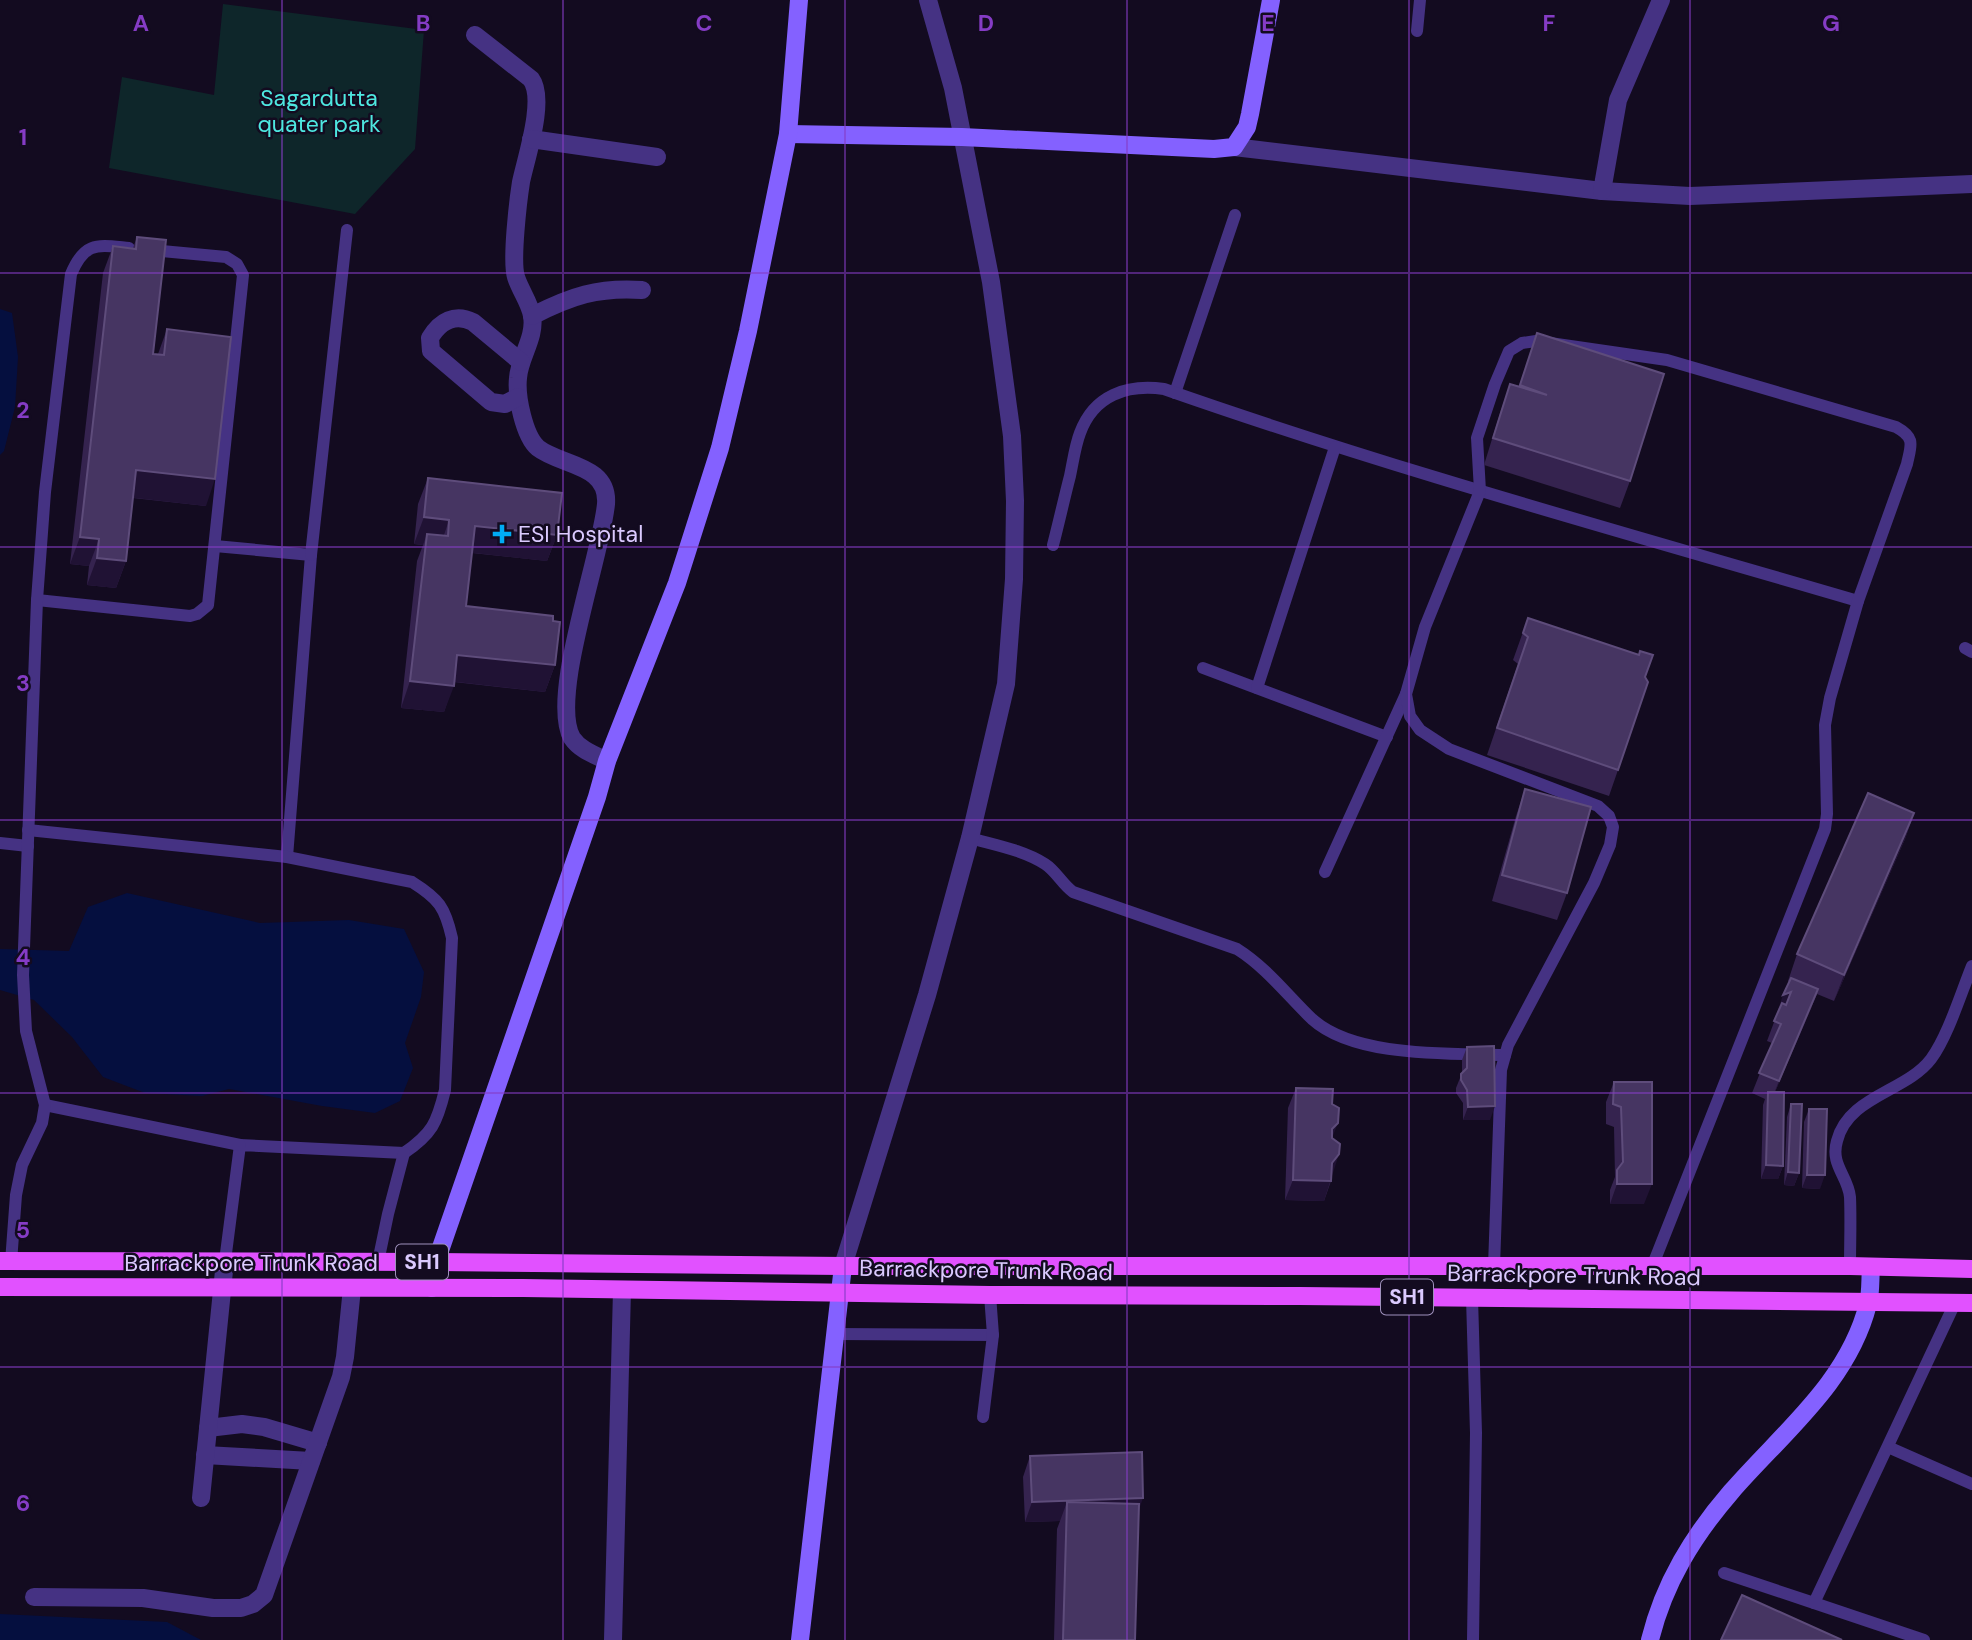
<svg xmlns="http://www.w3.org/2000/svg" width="1972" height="1640" viewBox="0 0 1972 1640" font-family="'DM Sans',sans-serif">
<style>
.green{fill:#0e262a}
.water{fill:#050f3f}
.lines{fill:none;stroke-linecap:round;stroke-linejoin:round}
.lane{stroke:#453283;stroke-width:12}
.street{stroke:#453283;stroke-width:18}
.secondary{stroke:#8461ff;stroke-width:18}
.primary{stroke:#e151ff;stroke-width:18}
.wall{fill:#35234f}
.shaded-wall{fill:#201234}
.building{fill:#463562;stroke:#5e4c7b;stroke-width:2}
.grid{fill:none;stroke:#853cc5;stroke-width:2;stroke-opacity:0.55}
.poi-dot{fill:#00acf5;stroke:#130b20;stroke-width:2.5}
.labels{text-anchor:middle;stroke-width:5;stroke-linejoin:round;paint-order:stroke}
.shield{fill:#130b20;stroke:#9f91bc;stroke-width:2}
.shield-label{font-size:21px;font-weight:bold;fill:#dbcaff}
.park-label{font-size:23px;fill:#4ee7e0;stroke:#130b20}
.poi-label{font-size:23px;fill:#dbcaff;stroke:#130b20;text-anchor:start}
.street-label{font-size:23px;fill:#dbcaff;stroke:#130b20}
.grid-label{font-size:23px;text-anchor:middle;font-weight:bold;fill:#853cc5;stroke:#130b20;stroke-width:5;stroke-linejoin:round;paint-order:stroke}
</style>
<rect width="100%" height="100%" fill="#130b20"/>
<path class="green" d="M 223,4 L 424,30 L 415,149 L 355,214 L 109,168 L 122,77 L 214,95 Z"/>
<g class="water">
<path d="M 0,309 L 12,313 L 18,357 L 15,407 L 4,451 L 0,455 Z"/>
<path d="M 127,893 L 260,923 L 349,920 L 404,929 L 424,972 L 421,997 L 405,1043 L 413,1068 L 400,1101 L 375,1113 L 322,1106 L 229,1089 L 202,1096 L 145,1093 L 103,1077 L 72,1037 L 34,1000 L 0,990 L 0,949 L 69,951 L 88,907 Z"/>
<path d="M 0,1614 L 167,1622 L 201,1640 L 0,1640 Z"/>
</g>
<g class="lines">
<g class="lane">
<path d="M 1417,31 L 1420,0"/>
<path d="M 1175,393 L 1235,215"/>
<path d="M 1053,545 C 1059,522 1064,499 1070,476 C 1073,462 1075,446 1080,433 C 1094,395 1127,384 1164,389 C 1392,469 1626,533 1858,601"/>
<path d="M 215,546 L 311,555 L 287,857"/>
<path d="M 311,555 L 347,230"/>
<path d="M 37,600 L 190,616 L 197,614 L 208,605 L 243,275 L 237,264 L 226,257 L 151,250"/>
<path d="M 1965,648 L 1972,652"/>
<path d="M 1203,668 L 1387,737"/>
<path d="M 1257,688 L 1335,447"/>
<path d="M 28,830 L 287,857 L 412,882 C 439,899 445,907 452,938 L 445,1090 C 437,1123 432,1134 404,1153 L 240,1145 L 225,1261"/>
<path d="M 970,838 C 995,845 1023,850 1045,864 C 1056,871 1062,884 1073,892 L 1237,949 C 1267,968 1287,995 1312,1019 C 1355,1058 1450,1053 1505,1055"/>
<path d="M 0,843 L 28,846"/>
<path d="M 1325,872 L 1406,694"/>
<path d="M 45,1105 L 240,1145"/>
<path d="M 11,1262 L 16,1195 L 22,1165 L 42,1123 L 45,1105 L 26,1031 L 23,975 L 37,600 L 45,492 L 71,274 C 85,241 97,245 129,248"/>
<path d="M 378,1262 L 388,1214 L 404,1153"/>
<path d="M 1494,1266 L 1501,1070 L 1508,1045 L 1594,883 L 1610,845 L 1613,827 L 1609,816 L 1598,806 L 1449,749 L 1420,730 L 1410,716 L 1406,694 L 1425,627 L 1480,491 L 1477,438 L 1495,384 L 1509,351 L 1522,343 L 1536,341 L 1667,360 L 1896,427 C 1916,438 1911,445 1907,464 L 1858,601 L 1830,698 L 1825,725 L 1827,814 L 1825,829 L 1652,1267"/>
<path d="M 1850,1266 C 1850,1243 1851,1220 1850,1197 C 1848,1176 1830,1165 1837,1141 C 1848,1096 1906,1092 1931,1059 C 1948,1036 1961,993 1972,966"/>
<path d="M 1472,1298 L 1476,1433 L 1473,1640"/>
<path d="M 837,1334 L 993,1335"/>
<path d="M 983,1417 L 993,1335 L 990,1295"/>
<path d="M 1888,1447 L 1972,1484"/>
<path d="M 1724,1573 L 1814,1603"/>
<path d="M 1924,1640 L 1814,1603 L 1955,1303"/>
</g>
<g class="street">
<path d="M 475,35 L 531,79 C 546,99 526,158 521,182 C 518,201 511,261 516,277 C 520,290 530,303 532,316 C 536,337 519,358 518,378 C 516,396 524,436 538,448 C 561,466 609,464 606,504 C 601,557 549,697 572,738 C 580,750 595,755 607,761"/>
<path d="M 531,139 L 657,157"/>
<path d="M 1234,147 L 1602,191 L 1690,196 L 1972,184"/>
<path d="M 1602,191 L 1618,100 L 1661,0"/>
<path d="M 532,316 C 571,296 598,287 642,290"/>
<path d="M 518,397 L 505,404 L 491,402 L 431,351 L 430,338 C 440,321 455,313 473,322 L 521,362"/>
<path d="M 843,1266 L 927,995 L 970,838 L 1006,684 L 1014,579 L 1015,501 L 1012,436 L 991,282 L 953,88 L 928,0"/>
<path d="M 208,1428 L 242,1424 L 264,1427 L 318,1443"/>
<path d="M 205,1455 L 311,1461"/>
<path d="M 201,1498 L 225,1261"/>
<path d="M 34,1597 L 143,1598 L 213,1608 L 241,1608 L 253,1604 L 264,1595 L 341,1377 L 345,1357 L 352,1288"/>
<path d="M 613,1640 L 622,1290"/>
</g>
<g class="secondary">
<path d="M 788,134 L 962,137 L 1214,149 L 1234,147 L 1247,127 L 1250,114 L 1271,0"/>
<path d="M 432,1288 L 436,1262 L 597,797 L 607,761 L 677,583 L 720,448 L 748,331 L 788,134 L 799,0"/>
<path d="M 800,1640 L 843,1266"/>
<path d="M 1650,1640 C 1664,1583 1693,1536 1731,1492 C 1782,1433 1848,1383 1868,1304 C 1871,1293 1870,1279 1871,1267"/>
</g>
<g class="primary">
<path d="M 0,1261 L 436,1262 L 843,1266 L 1850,1266 L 1972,1269"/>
<path d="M 0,1287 L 523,1288 L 990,1295 L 1300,1296 L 1972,1303"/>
</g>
</g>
<g class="wall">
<path d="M 137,237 L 153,354 L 158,354 L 167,329 L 206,506 L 133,498 L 126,561 L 116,588 L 87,585 L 89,566 L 70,564 L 103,273 L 113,246 L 133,248 Z"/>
<path d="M 1537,333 L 1630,481 L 1620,508 L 1484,465 L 1501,410 L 1510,384 L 1519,386 Z"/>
<path d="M 428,478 L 557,535 L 547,561 L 472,553 L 466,606 L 553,621 L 555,665 L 545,692 L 454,682 L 444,712 L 401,708 L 417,561 L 423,545 L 414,544 L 418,504 Z"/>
<path d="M 1528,618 L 1645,677 L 1618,770 L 1609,796 L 1487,755 L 1518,664 L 1513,660 Z"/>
<path d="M 1525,789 L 1567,893 L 1557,920 L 1492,901 L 1516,816 Z"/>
<path d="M 1914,813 L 1905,839 L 1834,1001 L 1817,994 L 1775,1092 L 1783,1166 L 1778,1179 L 1761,1179 L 1763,1105 L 1765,1099 L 1752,1093 L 1772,1043 L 1767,1041 L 1789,982 L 1788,981 L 1797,954 Z"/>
<path d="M 1467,1047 L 1490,1120 L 1463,1120 L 1463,1103 L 1456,1093 L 1456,1088 L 1462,1073 L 1462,1060 Z"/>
<path d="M 1614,1082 L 1652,1082 L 1644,1204 L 1610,1204 L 1610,1190 L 1615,1177 L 1614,1127 L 1606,1124 L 1606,1102 Z"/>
<path d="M 1296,1088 L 1332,1138 L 1331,1181 L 1324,1201 L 1285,1200 L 1288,1108 Z"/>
<path d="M 1791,1104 L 1799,1173 L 1794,1186 L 1784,1185 L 1787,1117 Z"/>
<path d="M 1809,1109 L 1820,1189 L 1802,1188 L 1804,1122 Z"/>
<path d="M 1030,1456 L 1139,1510 L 1135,1640 L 1054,1640 L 1057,1529 L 1060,1521 L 1025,1522 L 1023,1477 Z"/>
</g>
<g class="shaded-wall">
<path d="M 136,470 L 215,479 L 206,506 L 127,497 Z"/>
<path d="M 424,517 L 449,520 L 440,547 L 427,534 L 423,545 L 414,544 Z"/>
<path d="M 475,526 L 557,535 L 547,561 L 465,552 Z"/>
<path d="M 80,537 L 99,539 L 89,566 L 70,564 Z"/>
<path d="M 97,558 L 126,561 L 116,588 L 87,585 Z"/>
<path d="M 457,655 L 555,665 L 545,692 L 448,681 Z"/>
<path d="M 410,681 L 454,686 L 444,712 L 401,708 Z"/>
<path d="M 1914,813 L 1905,839 L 1834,1001 L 1844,975 Z"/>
<path d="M 1818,989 L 1811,1009 L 1771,1101 L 1779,1081 Z"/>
<path d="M 1791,992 L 1784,1012 L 1776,1016 L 1783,995 Z"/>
<path d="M 1495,1106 L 1490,1120 L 1463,1120 L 1468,1107 Z"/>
<path d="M 1338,1123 L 1330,1143 L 1332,1129 Z"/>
<path d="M 1339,1154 L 1324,1201 L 1285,1200 L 1293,1180 L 1332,1163 Z"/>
<path d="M 1766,1165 L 1783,1166 L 1778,1179 L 1761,1179 Z"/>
<path d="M 1788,1172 L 1799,1173 L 1794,1186 L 1784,1185 Z"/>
<path d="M 1807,1175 L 1825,1175 L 1820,1189 L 1802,1188 Z"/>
<path d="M 1617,1184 L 1652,1184 L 1644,1204 L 1610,1204 Z"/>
<path d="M 1143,1498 L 1136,1518 L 1067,1502 L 1060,1521 L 1025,1522 L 1032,1502 Z"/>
</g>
<g class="building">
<path d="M 137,237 L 166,240 L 153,354 L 164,355 L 167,329 L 231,337 L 215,479 L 136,470 L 126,561 L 97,558 L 99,539 L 80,537 L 113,246 L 136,249 Z"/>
<path d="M 1537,333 L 1664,374 L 1630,481 L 1493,438 L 1510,384 L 1547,395 L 1520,385 Z"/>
<path d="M 428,478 L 562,493 L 557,535 L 475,526 L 466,606 L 553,616 L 553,621 L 560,622 L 555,665 L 457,655 L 454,686 L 410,681 L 427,534 L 448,536 L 449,520 L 424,517 Z"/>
<path d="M 1528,618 L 1639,655 L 1640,651 L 1653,655 L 1645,677 L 1648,682 L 1618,770 L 1497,728 L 1528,637 L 1523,633 Z"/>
<path d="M 1525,789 L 1591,807 L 1567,893 L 1502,875 Z"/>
<path d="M 1868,793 L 1914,813 L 1844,975 L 1797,954 Z"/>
<path d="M 1791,978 L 1818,989 L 1779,1081 L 1759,1073 L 1781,1024 L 1774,1021 L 1782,1003 L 1786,1005 L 1791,992 L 1783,995 Z"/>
<path d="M 1494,1046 L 1495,1106 L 1468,1107 L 1467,1090 L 1461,1080 L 1461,1074 L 1467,1068 L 1467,1047 Z"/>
<path d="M 1614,1082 L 1652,1082 L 1652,1184 L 1617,1184 L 1617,1170 L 1623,1162 L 1621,1107 L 1613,1104 Z"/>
<path d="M 1296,1088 L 1333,1089 L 1332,1104 L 1339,1108 L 1338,1123 L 1332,1129 L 1332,1138 L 1340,1144 L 1339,1154 L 1332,1163 L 1331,1181 L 1293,1180 Z"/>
<path d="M 1768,1092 L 1784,1092 L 1783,1166 L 1766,1165 Z"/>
<path d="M 1791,1104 L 1802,1104 L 1799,1173 L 1788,1172 Z"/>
<path d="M 1809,1109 L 1827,1109 L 1825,1175 L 1807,1175 Z"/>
<path d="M 1142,1452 L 1143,1498 L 1032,1502 L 1030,1456 Z"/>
<path d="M 1067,1502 L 1139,1504 L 1135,1640 L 1063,1640 Z"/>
<path d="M 1742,1595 L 1842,1640 L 1721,1640 Z"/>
</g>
<path class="grid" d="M 282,0 L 282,1640M 563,0 L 563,1640M 845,0 L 845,1640M 1127,0 L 1127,1640M 1409,0 L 1409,1640M 1690,0 L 1690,1640M 0,273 L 1972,273M 0,547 L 1972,547M 0,820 L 1972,820M 0,1093 L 1972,1093M 0,1367 L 1972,1367"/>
<path class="poi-dot" d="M498.5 523.5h7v7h7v7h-7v7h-7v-7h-7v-7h7z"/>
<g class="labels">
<g class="shield">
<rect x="396" y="1244.5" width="52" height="35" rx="5"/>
<rect x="1381" y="1279.5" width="52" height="35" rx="5"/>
</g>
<g class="shield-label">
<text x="422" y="1269">SH1</text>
<text x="1407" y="1304">SH1</text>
</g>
<g class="park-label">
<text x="319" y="106">Sagardutta<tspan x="319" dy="26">quater park</tspan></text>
</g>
<g class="poi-label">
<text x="518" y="542">ESI Hospital</text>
</g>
<g class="street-label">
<text x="251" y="1271">Barrackpore Trunk Road</text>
<text transform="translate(986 1270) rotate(1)" y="8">Barrackpore Trunk Road</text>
<text transform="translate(1574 1275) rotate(1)" y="8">Barrackpore Trunk Road</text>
</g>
</g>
<g class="grid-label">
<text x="141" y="31">A</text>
<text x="423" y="31">B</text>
<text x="704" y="31">C</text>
<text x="986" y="31">D</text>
<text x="1268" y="31">E</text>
<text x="1549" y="31">F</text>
<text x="1831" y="31">G</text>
<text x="23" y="145">1</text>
<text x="23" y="418">2</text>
<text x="23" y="691">3</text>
<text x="23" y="965">4</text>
<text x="23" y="1238">5</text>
<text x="23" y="1511">6</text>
</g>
</svg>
